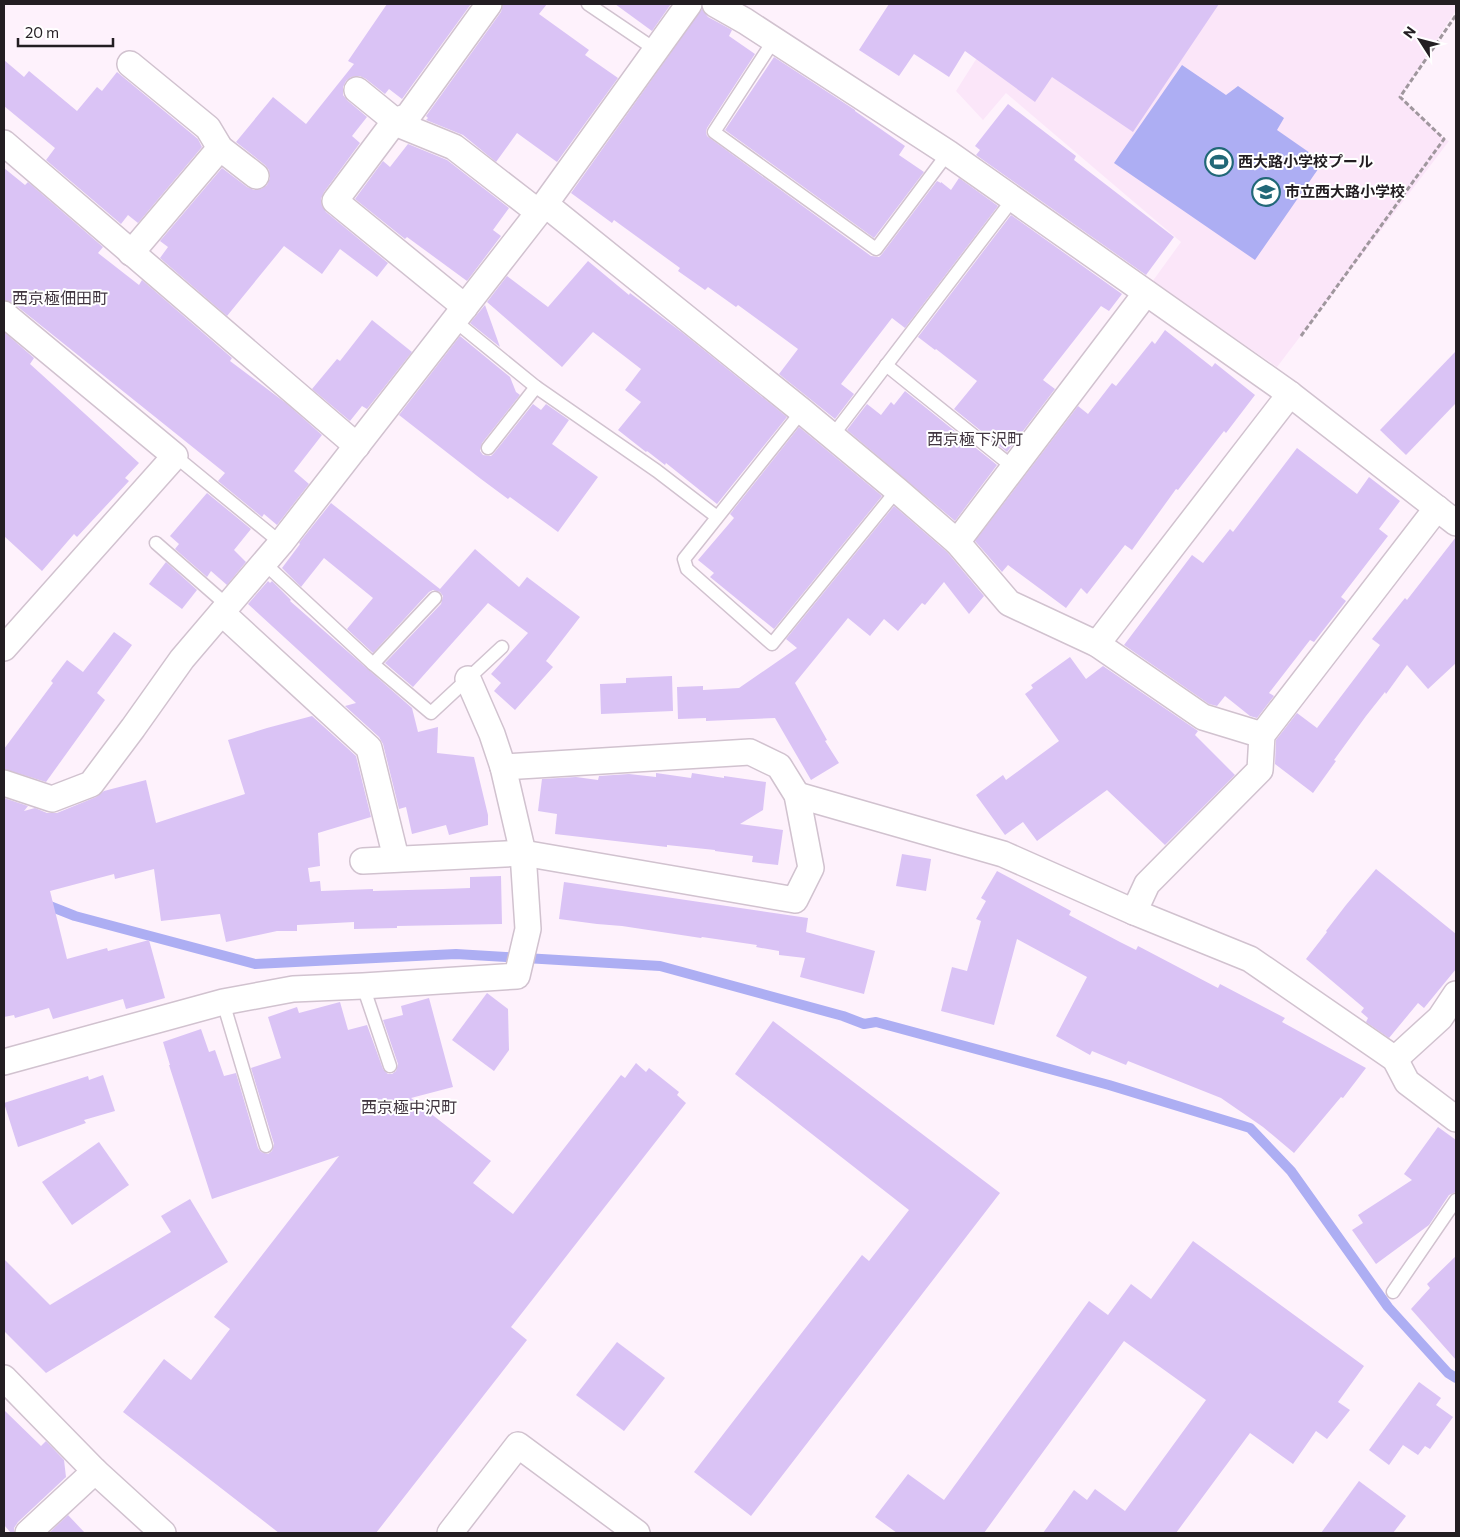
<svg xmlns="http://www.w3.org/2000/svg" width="1460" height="1537" viewBox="0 0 1460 1537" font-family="Commissioner,'Noto Sans JP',sans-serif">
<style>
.built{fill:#fbe6f9}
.water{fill:#adaef3}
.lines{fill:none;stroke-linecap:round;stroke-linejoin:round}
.stream{stroke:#adaef3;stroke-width:10}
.building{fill:#dac3f5}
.lane-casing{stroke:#d1c2cf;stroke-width:15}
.street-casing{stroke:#d1c2cf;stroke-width:28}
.path{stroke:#a0979e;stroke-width:3;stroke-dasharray:5 2.5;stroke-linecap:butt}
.lane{stroke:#fff;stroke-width:12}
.street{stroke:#fff;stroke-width:25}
.labels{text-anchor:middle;stroke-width:4;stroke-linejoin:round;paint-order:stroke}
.poi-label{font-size:15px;font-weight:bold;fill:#231e22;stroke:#fff;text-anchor:start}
.neighbourhood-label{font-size:16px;fill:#413640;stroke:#fff}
</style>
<rect width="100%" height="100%" fill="#fef2fc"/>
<path class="built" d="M 1011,4 L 1456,4 L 1456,10 L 1400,97 L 1444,139 L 1449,141 L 1277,367 L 1152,282 L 1181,242 L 1006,93 L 983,120 L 956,91 Z"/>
<path class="water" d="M 1182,65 L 1226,95 L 1238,86 L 1284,118 L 1277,130 L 1323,162 L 1255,260 L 1114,163 Z"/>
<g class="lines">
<path class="stream" d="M 42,903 L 75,916 L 255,964 L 456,954 L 660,966 L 843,1016 L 864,1024 L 876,1022 L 1109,1085 L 1250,1128 L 1291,1171 L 1388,1307 L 1448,1373 L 1456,1378"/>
</g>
<g class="building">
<path d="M 387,4 L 471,4 L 402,99 L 389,89 L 385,94 L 366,79 L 360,76 L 351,77 L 346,81 L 343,87 L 343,95 L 348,101 L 367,117 L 352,136 L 360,143 L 324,192 L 321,199 L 322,206 L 326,212 L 388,263 L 377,277 L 340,249 L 322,274 L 284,246 L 227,316 L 160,258 L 168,247 L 160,241 L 222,168 L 247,187 L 254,190 L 261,189 L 267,185 L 270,178 L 269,170 L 265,165 L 236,142 L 273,97 L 306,124 L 354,64 L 348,61 Z"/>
<path d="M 503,4 L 547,4 L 539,14 L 589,50 L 585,55 L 618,78 L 557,162 L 517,133 L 496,162 L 463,135 L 426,120 L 428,118 L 426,116 L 501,12 Z"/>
<path d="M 615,4 L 671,4 L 652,31 Z"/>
<path d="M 889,4 L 1219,4 L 1133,132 L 1052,77 L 1035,102 L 965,51 L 949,77 L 914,54 L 899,76 L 859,50 Z"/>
<path d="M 702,9 L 708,17 L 732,30 L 729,36 L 755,54 L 707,128 L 706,132 L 707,136 L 871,256 L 879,257 L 882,254 L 937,181 L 941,183 L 941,182 L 951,190 L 959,178 L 998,206 L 905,328 L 892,318 L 841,384 L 854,394 L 835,419 L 779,374 L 798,349 L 738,305 L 736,307 L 708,287 L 705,290 L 678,271 L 680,268 L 614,220 L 612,223 L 571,193 Z"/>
<path d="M 774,57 L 855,110 L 855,111 L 905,146 L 899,155 L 924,172 L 874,238 L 725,130 Z"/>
<path d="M 4,60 L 24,77 L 29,71 L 77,111 L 97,87 L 102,91 L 117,72 L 198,139 L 202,147 L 138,223 L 128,215 L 121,224 L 46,160 L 55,148 L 4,106 Z"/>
<path d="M 1008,104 L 1076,156 L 1074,160 L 1174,237 L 1146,275 L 976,155 L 980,150 L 975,146 Z"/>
<path d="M 408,144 L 447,160 L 509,208 L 493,230 L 501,236 L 467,281 L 407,237 L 405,239 L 355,199 L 383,161 L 390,167 Z"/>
<path d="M 4,168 L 25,185 L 28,182 L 103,247 L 98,253 L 139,285 L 142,280 L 232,358 L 230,361 L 287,404 L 322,435 L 294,471 L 309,484 L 277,525 L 264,514 L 262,517 L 218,481 L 225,473 L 13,303 L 4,300 Z"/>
<path d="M 1011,215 L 1122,294 L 1109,311 L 1101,306 L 1043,380 L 1055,389 L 1007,452 L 954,409 L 977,381 L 936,349 L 935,350 L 918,337 Z"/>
<path d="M 588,261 L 629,295 L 630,293 L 684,334 L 787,417 L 717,504 L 666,463 L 665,465 L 647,451 L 646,452 L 618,430 L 641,402 L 625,390 L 641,369 L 593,332 L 562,367 L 487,302 L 507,276 L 548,307 Z"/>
<path d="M 485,305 L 500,347 L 470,323 Z"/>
<path d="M 372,320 L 412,352 L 367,409 L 362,406 L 350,421 L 312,389 L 337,359 L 340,361 Z"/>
<path d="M 1165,330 L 1212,367 L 1215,363 L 1255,395 L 1226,433 L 1224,431 L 1178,490 L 1176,489 L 1132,550 L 1125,545 L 1087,594 L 1081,588 L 1066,608 L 1008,565 L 1002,572 L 975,541 L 1078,406 L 1088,414 L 1112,383 L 1116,386 L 1152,341 L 1155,344 Z"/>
<path d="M 4,332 L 34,358 L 30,364 L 139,463 L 125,478 L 129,481 L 77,537 L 74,534 L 42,571 L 4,536 Z"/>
<path d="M 460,336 L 510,377 L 516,392 L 520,395 L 482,443 L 480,451 L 483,455 L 491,456 L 494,453 L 533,404 L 541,410 L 546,404 L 569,420 L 552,444 L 598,477 L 558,532 L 510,497 L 508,499 L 481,479 L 399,415 Z"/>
<path d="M 1456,351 L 1456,403 L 1406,455 L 1380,430 Z"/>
<path d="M 905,391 L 997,465 L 955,521 L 847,430 L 867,404 L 881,415 L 891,402 L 894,405 Z"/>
<path d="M 799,427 L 882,496 L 774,629 L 710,577 L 714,573 L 698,560 L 734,518 L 730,514 Z"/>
<path d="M 1297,448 L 1357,494 L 1369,477 L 1400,501 L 1379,529 L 1388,536 L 1341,597 L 1346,601 L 1314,642 L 1310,640 L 1269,693 L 1274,696 L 1257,718 L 1250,716 L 1225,696 L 1217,706 L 1209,704 L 1124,645 L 1192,555 L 1203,563 L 1230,529 L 1233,532 Z"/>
<path d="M 207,493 L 251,529 L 234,550 L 246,562 L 227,585 L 211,571 L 207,577 L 175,549 L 179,544 L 170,536 Z"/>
<path d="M 331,503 L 440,589 L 475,549 L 519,587 L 527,577 L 580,617 L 546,661 L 553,667 L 515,710 L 494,691 L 501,683 L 491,674 L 528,633 L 488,603 L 413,687 L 385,663 L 441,604 L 443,596 L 440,592 L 433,590 L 429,592 L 373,653 L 347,629 L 373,598 L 324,558 L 301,587 L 282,568 L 300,544 L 299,543 Z"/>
<path d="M 894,506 L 947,552 L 984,596 L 969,614 L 944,582 L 925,605 L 922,603 L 898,631 L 884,619 L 870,636 L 848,618 L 795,683 L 827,740 L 825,741 L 839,763 L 811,780 L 775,718 L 706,721 L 706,718 L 678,719 L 677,687 L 703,686 L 703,690 L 739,688 L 797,648 L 786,639 Z"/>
<path d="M 1456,537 L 1456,663 L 1428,689 L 1407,665 L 1386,694 L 1385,692 L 1366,716 L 1334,760 L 1336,761 L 1313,793 L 1275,764 L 1276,740 L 1297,713 L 1317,728 L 1380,645 L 1372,639 L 1405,598 L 1407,600 Z"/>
<path d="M 166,562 L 197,590 L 182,609 L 149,584 Z"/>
<path d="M 268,581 L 270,583 L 272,581 L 291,600 L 290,601 L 412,708 L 418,732 L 438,727 L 437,753 L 474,757 L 488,815 L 488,825 L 449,835 L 446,825 L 412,834 L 406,807 L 399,809 L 383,744 L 379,737 L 345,706 L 356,703 L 248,604 Z"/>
<path d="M 114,632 L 132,645 L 97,693 L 105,700 L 46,782 L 4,769 L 4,749 L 53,683 L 51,681 L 67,660 L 83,672 Z"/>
<path d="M 1070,657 L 1086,679 L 1103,666 L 1198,731 L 1195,735 L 1235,775 L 1165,845 L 1107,790 L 1037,841 L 1023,822 L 1005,835 L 976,795 L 1003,775 L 1006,780 L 1059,741 L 1025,694 L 1033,688 L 1031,685 Z"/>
<path d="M 672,676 L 673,711 L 601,714 L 600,684 L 626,683 L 626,678 Z"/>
<path d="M 312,716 L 356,756 L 371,817 L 318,833 L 320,866 L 308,868 L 310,882 L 320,881 L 321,891 L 373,889 L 373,891 L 443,889 L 470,888 L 470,877 L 501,876 L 502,924 L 397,926 L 397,928 L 354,929 L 354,922 L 297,925 L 297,931 L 277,931 L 226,942 L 220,914 L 161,921 L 154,869 L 115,879 L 114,874 L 50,891 L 67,959 L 107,948 L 108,951 L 149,940 L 165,998 L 126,1009 L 123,999 L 53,1019 L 49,1008 L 15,1018 L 14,1015 L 4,1017 L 4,798 L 28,806 L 24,811 L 35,808 L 47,813 L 57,813 L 96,797 L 104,791 L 146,780 L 156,823 L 245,794 L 228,740 L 267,728 Z"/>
<path d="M 656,773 L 691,778 L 692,773 L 724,778 L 724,776 L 766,782 L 763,810 L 740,824 L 783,830 L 778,865 L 752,862 L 753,856 L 715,851 L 715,850 L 667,845 L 667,847 L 555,834 L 557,814 L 538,811 L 542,779 L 576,777 L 598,780 L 599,776 L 629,774 L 656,777 Z"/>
<path d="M 902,854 L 931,859 L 926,891 L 896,886 Z"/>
<path d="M 1376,869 L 1456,934 L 1456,969 L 1424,1008 L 1418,1003 L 1389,1038 L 1366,1022 L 1368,1018 L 1361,1012 L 1364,1008 L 1306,959 L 1327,932 L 1326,931 L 1346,905 Z"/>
<path d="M 997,871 L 1071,911 L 1069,915 L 1120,942 L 1136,950 L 1138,946 L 1218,988 L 1220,984 L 1285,1018 L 1282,1022 L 1366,1068 L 1343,1098 L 1341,1097 L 1294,1153 L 1263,1127 L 1221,1098 L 1128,1061 L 1126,1065 L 1092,1051 L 1090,1055 L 1056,1036 L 1087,977 L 1017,939 L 994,1025 L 941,1011 L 952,967 L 967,971 L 981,921 L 976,919 L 986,901 L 981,898 Z"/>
<path d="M 564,882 L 808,918 L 806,932 L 875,951 L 864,994 L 800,977 L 805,958 L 779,955 L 779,951 L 756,947 L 757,945 L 702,937 L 701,938 L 622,926 L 597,924 L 559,919 Z"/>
<path d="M 487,993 L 508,1009 L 509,1050 L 494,1071 L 452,1040 Z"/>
<path d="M 429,998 L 453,1087 L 411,1098 L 491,1161 L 473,1183 L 513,1214 L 621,1075 L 625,1078 L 636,1063 L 646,1072 L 649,1068 L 679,1092 L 677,1095 L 686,1103 L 511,1327 L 527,1340 L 376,1533 L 279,1533 L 123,1412 L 164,1359 L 191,1380 L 230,1329 L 214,1317 L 339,1156 L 212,1199 L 169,1065 L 170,1065 L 163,1042 L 201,1029 L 209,1052 L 215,1050 L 224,1076 L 236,1073 L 258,1148 L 261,1152 L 268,1154 L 272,1151 L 274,1144 L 251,1068 L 281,1058 L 268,1017 L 297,1007 L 299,1013 L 340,1002 L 348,1030 L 367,1025 L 383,1069 L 388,1074 L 392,1074 L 396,1071 L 398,1064 L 383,1020 L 403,1015 L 401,1006 Z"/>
<path d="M 773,1021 L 1000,1193 L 751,1516 L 694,1472 L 862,1255 L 869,1261 L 909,1210 L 735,1074 Z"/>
<path d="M 103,1075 L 115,1111 L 84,1120 L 86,1123 L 18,1147 L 4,1103 L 88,1076 L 89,1080 Z"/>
<path d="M 1438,1127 L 1456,1140 L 1456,1192 L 1449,1195 L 1429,1225 L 1376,1264 L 1352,1230 L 1363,1223 L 1358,1215 L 1412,1180 L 1404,1174 Z"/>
<path d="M 99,1142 L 129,1185 L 72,1225 L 42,1182 Z"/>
<path d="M 190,1199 L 228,1262 L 46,1373 L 4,1331 L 4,1259 L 50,1305 L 171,1232 L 161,1216 Z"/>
<path d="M 1193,1241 L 1364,1366 L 1338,1402 L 1350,1410 L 1327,1439 L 1316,1431 L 1293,1464 L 1250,1433 L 1176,1533 L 1043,1533 L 1074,1490 L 1087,1500 L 1095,1489 L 1125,1511 L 1206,1400 L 1124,1341 L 984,1533 L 897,1533 L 875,1517 L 908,1474 L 944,1500 L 1089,1301 L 1108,1315 L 1131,1284 L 1151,1299 Z"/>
<path d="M 1456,1256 L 1456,1360 L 1411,1309 L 1430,1288 L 1427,1284 Z"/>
<path d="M 617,1342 L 665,1378 L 624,1431 L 576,1395 Z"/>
<path d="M 1419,1382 L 1441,1398 L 1436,1405 L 1453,1417 L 1430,1449 L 1425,1446 L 1418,1455 L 1403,1445 L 1389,1465 L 1369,1450 Z"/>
<path d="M 4,1410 L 41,1446 L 46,1441 L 64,1460 L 66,1477 L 18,1522 L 14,1528 L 14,1533 L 11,1533 L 4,1525 Z"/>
<path d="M 1359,1481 L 1406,1516 L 1393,1533 L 1321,1533 Z"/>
<path d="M 68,1515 L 85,1533 L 49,1533 Z"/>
</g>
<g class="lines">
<defs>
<g id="lane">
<path d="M 588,4 L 656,50"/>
<path d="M 774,40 L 714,132 L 876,249 L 948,153"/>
<path d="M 455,321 L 536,387 L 657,471 L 717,517"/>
<path d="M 886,365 L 1014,468"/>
<path d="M 802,411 L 684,559 L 687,569 L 772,644 L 897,490"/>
<path d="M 833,435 L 1013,199"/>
<path d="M 488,448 L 536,387"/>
<path d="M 175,456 L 281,543"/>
<path d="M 156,543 L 228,606"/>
<path d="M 264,563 L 373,664 L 431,713 L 502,647"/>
<path d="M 373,664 L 435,598"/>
<path d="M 363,986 L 390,1066"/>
<path d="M 223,1002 L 266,1146"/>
<path d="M 1393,1292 L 1456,1200"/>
</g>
<g id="street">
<path d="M 715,4 L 745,21 L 948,153 L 1290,394 L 1456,523"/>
<path d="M 130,64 L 208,128 L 220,148 L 256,176"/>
<path d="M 357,90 L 400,125 L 454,147 L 538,212"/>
<path d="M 4,143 L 357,446"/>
<path d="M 545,204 L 802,411 L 897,490 L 957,542 L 1009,603 L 1097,644 L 1203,717 L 1262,735"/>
<path d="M 131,253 L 220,148"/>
<path d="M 465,307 L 335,201 L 395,121 L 408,116 L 489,4"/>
<path d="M 4,314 L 175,456 L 4,648"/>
<path d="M 957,542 L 1146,293"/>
<path d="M 222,613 L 369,748 L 396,858"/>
<path d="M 1097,644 L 1290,394"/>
<path d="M 4,783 L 52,799 L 91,784 L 133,728 L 182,659 L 281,543 L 545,204 L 689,4"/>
<path d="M 797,795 L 1003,854 L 1134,912 L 1250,959 L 1395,1059 L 1407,1082 L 1456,1119"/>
<path d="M 363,861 L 523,853 L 795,900 L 811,868 L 797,795 L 779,766 L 750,752 L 503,767"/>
<path d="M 1134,912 L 1147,884 L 1260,770 L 1262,735 L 1437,508"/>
<path d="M 1395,1059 L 1440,1018 L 1456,994"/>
<path d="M 4,1062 L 223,1002 L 293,989 L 363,986 L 517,976 L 528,929 L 523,853 L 503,767 L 492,734 L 468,679"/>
<path d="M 4,1378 L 95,1471 L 163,1533"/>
<path d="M 28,1533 L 95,1471"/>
<path d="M 450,1533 L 518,1445 L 637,1533"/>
</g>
</defs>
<use href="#lane" class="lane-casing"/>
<use href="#street" class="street-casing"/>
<path class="path" d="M 1301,336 L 1444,139 L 1400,97 L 1456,15"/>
<use href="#lane" class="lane"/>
<use href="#street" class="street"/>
</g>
<defs>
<symbol id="stadium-ring" viewBox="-11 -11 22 22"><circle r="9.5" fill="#fff" stroke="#216877" stroke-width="1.5"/><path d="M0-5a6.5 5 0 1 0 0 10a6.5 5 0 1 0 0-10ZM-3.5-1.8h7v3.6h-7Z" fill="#216877"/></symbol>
<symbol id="school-ring" viewBox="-11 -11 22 22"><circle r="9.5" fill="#fff" stroke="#216877" stroke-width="1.5"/><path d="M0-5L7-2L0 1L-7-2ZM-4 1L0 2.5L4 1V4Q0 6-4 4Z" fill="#216877"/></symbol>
</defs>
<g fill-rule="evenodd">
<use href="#stadium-ring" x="1203" y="146" width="32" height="32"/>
<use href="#school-ring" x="1250" y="176" width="32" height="32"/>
</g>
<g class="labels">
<g class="poi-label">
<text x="1238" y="167">西大路小学校プール</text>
<text x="1285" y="197">市立西大路小学校</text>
</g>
<g class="neighbourhood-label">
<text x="60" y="304">西京極佃田町</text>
<text x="975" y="445">西京極下沢町</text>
<text x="409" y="1113">西京極中沢町</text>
</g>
</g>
<rect width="1460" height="1537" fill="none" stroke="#231e22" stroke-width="10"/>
<g transform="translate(1420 40) rotate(306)" stroke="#ffffff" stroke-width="4" paint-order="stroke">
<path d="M0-4L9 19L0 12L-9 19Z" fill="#231e22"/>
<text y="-8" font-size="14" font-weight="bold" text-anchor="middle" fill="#231e22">N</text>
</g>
<path d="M18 38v8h95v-8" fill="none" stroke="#231e22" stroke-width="2.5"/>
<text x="25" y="38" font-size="15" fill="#231e22" stroke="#ffffff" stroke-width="4" paint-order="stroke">20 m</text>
</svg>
